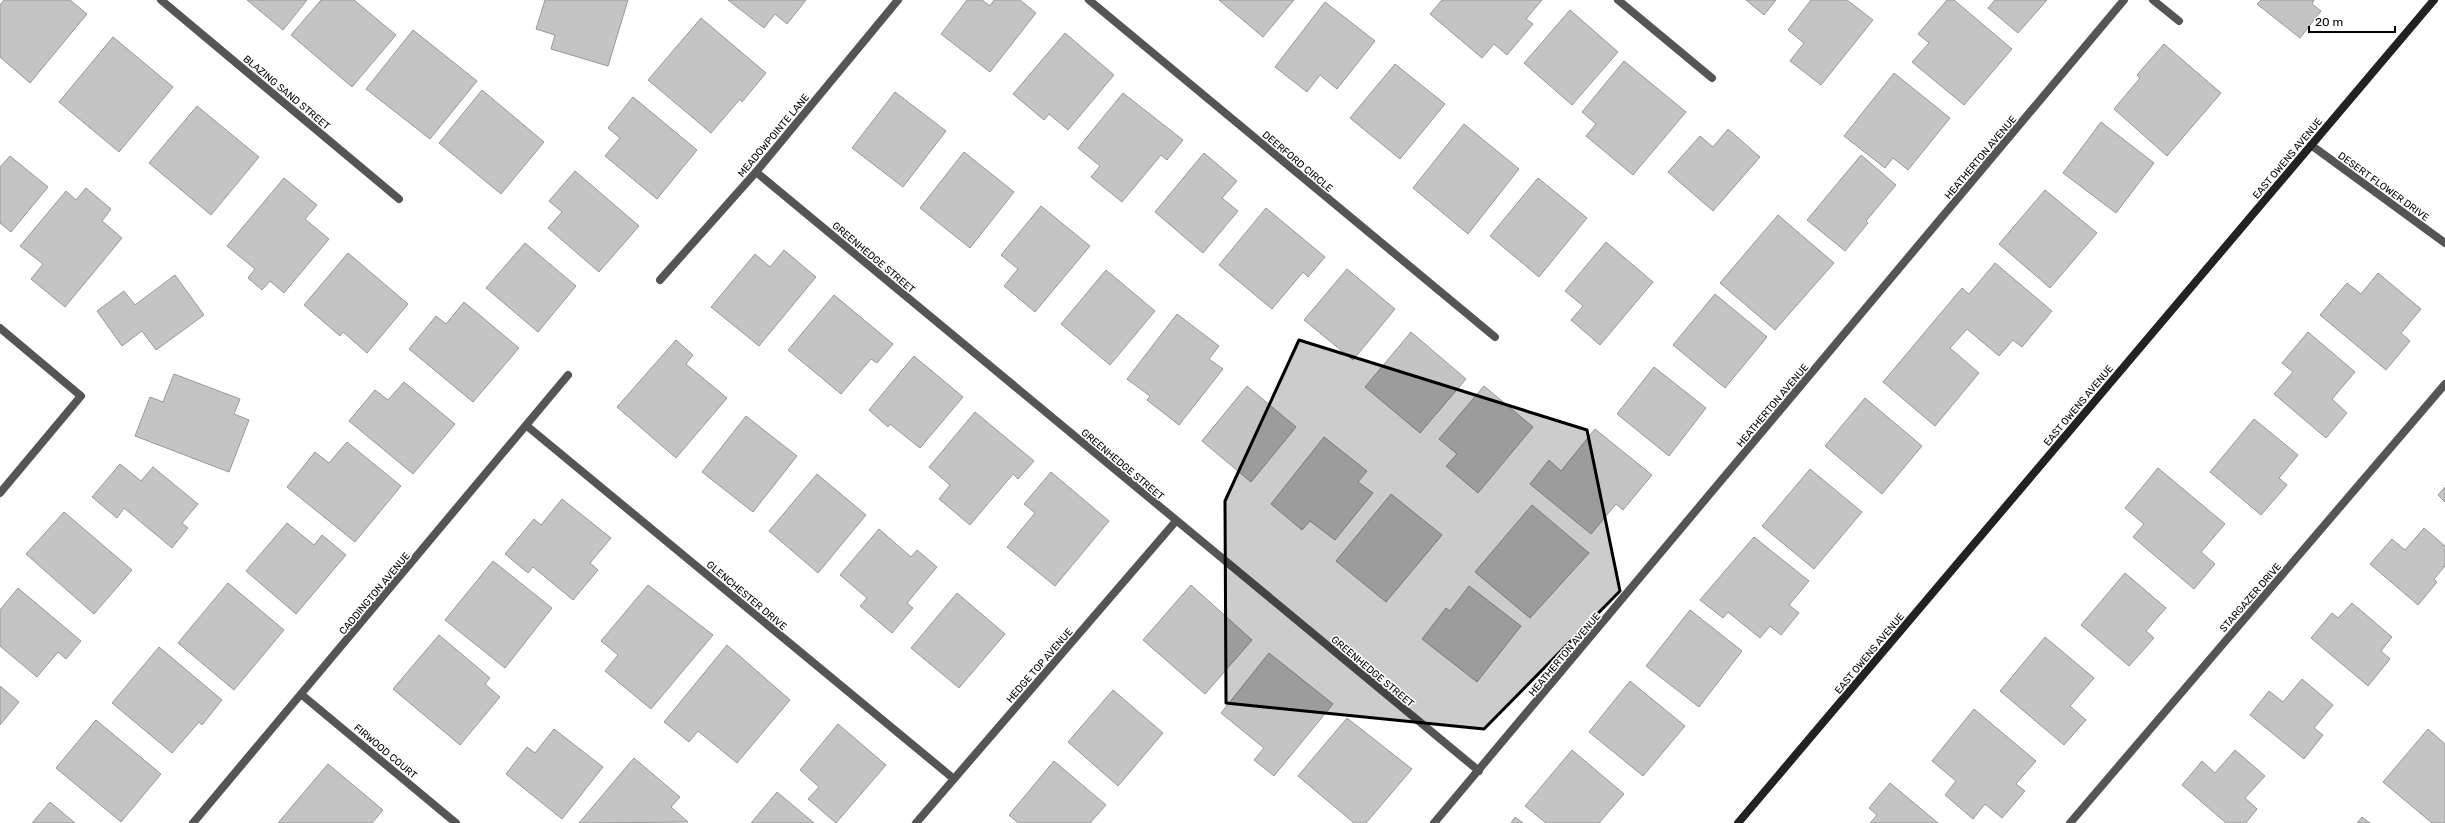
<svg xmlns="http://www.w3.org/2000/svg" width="2445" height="823" viewBox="0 0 2445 823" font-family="Rubik,sans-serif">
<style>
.building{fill:#c4c4c4;stroke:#999}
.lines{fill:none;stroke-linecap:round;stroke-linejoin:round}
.street{stroke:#555;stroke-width:8}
.secondary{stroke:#222;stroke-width:8}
.marked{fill:#000;fill-opacity:0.2;stroke:#000;stroke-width:3;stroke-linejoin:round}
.labels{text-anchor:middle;stroke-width:3.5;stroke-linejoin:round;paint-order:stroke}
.street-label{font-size:10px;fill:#000;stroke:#fff}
</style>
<rect width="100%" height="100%" fill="#fff"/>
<g class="building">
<path d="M 4,0 L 70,0 L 87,14 L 30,83 L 0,57 L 0,5 Z"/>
<path d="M 247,0 L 307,0 L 283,30 Z"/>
<path d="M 321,0 L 354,0 L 396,35 L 352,87 L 291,35 Z"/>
<path d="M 545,0 L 628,0 L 608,66 L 551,49 L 555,35 L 536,29 Z"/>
<path d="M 728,0 L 806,0 L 787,24 L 775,14 L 764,28 Z"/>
<path d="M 967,0 L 982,0 L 990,6 L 994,0 L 1020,0 L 1036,13 L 990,72 L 941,34 Z"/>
<path d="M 1219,0 L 1294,0 L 1263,37 Z"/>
<path d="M 1442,0 L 1542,0 L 1526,19 L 1533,24 L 1507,55 L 1494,44 L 1482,58 L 1430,14 Z"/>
<path d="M 1746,0 L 1776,0 L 1764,15 Z"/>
<path d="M 1811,0 L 1847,0 L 1873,20 L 1821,85 L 1790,61 L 1804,43 L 1788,30 Z"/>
<path d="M 1947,0 L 1954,0 L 2012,49 L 1964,105 L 1912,62 L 1929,43 L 1918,34 Z"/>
<path d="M 1995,0 L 2047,0 L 2018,33 L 1988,8 Z"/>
<path d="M 2261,0 L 2314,0 L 2312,4 L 2321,11 L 2300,38 L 2257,4 Z"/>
<path d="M 1325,2 L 1375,41 L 1337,89 L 1320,75 L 1307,92 L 1275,67 Z"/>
<path d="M 1570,10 L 1618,52 L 1572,105 L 1524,63 Z"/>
<path d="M 701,18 L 766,73 L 742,102 L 740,99 L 711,133 L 648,80 Z"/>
<path d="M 413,30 L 477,81 L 430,139 L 366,89 Z"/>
<path d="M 1065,33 L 1114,75 L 1068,130 L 1049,114 L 1044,120 L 1013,94 Z"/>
<path d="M 113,37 L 173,87 L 119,152 L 59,102 Z"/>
<path d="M 2164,44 L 2221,93 L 2167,156 L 2114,109 L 2140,78 L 2137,75 Z"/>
<path d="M 1624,61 L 1686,112 L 1633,175 L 1586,136 L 1596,124 L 1582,112 Z"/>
<path d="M 1395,64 L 1445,104 L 1400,159 L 1350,118 Z"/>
<path d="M 1894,73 L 1950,118 L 1908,170 L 1893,158 L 1885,168 L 1844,136 Z"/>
<path d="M 482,90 L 544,142 L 501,194 L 439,143 Z"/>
<path d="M 895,92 L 946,131 L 903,187 L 852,148 Z"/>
<path d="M 1123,93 L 1183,140 L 1167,160 L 1161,155 L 1122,202 L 1091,177 L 1100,166 L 1078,148 Z"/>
<path d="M 633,97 L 697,150 L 657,199 L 605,156 L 620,138 L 608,128 Z"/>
<path d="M 197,106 L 259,157 L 211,215 L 149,163 Z"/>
<path d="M 2101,122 L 2154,163 L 2116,213 L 2063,173 Z"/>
<path d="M 1464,124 L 1519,169 L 1468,234 L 1413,188 Z"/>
<path d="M 1728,129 L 1760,157 L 1713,211 L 1668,172 L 1700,136 L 1713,147 Z"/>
<path d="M 964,152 L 1014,192 L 970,248 L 920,208 Z"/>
<path d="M 1204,153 L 1237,181 L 1222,198 L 1238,211 L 1203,253 L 1155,212 Z"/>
<path d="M 1861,155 L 1896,185 L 1866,221 L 1868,223 L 1845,251 L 1807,220 Z"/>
<path d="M 10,156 L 48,187 L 11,232 L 0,223 L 0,167 Z"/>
<path d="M 575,171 L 639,226 L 599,272 L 548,228 L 562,212 L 549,201 Z"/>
<path d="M 284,178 L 317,205 L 305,219 L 329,239 L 284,293 L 270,281 L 262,290 L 248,278 L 255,269 L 227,246 Z"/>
<path d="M 1538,178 L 1587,218 L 1539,277 L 1490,236 Z"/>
<path d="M 86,188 L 111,209 L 102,221 L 122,238 L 65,307 L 31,279 L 43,264 L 20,246 L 66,191 L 76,200 Z"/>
<path d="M 2045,190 L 2097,233 L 2050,288 L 1999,244 Z"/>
<path d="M 1041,206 L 1090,246 L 1035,312 L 1004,286 L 1018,269 L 1001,255 Z"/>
<path d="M 1266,208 L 1325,257 L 1308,277 L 1303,272 L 1272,309 L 1219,265 Z"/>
<path d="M 1778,215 L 1834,263 L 1775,330 L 1720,283 Z"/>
<path d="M 1606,242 L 1653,282 L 1600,345 L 1571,320 L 1583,306 L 1565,291 Z"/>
<path d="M 525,243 L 576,286 L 538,332 L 486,288 Z"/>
<path d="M 784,250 L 816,277 L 759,346 L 711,307 L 755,254 L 770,267 Z"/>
<path d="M 348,253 L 408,304 L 367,353 L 343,332 L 340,336 L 304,305 Z"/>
<path d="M 1995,263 L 2052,311 L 2022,347 L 2013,340 L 1999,356 L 1967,329 L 1950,348 L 1979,373 L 1935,426 L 1883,382 L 1962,288 L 1969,294 Z"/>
<path d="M 1347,269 L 1395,309 L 1353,360 L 1304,320 Z"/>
<path d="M 1106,270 L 1155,311 L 1110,365 L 1061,324 Z"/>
<path d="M 2378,273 L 2421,309 L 2401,333 L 2410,341 L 2386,370 L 2320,315 L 2347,283 L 2361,294 Z"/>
<path d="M 175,275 L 204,315 L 156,350 L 142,331 L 122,346 L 97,311 L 124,291 L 135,305 Z"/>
<path d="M 1715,294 L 1767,337 L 1725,388 L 1673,345 Z"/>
<path d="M 834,295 L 893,344 L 877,363 L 871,359 L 841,394 L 788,350 Z"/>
<path d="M 464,302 L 519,348 L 473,402 L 409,349 L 436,316 L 446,324 Z"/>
<path d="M 1177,314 L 1219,346 L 1209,359 L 1223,369 L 1179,425 L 1147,400 L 1150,396 L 1127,379 Z"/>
<path d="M 1411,332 L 1466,379 L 1420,433 L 1365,387 Z"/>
<path d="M 2308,332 L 2355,372 L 2332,399 L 2347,413 L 2326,438 L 2274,394 L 2293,372 L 2282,363 Z"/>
<path d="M 676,340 L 693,355 L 686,364 L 727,398 L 676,458 L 617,407 Z"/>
<path d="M 914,356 L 963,397 L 920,448 L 890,424 L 888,427 L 869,410 Z"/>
<path d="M 1654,367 L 1706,408 L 1669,456 L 1617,414 Z"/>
<path d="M 174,374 L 240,399 L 234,414 L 249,420 L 229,472 L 135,436 L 150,397 L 163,402 Z"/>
<path d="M 404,382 L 455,424 L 413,474 L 349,421 L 375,390 L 388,400 Z"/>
<path d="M 1247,386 L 1296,427 L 1251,482 L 1202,441 Z"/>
<path d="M 1484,386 L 1533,427 L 1478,493 L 1446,466 L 1457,454 L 1439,439 Z"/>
<path d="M 1865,398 L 1922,446 L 1882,494 L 1825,446 Z"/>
<path d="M 975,412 L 1034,461 L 1018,479 L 1013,474 L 970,525 L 939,499 L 950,485 L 929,467 Z"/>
<path d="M 746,416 L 797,456 L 753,512 L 702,472 Z"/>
<path d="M 2254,419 L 2298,455 L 2279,478 L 2287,485 L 2261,515 L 2210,472 Z"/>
<path d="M 1595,429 L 1652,475 L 1623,510 L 1616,504 L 1591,534 L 1530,484 L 1549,460 L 1561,471 Z"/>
<path d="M 1324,437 L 1367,471 L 1358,482 L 1373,493 L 1335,540 L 1310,521 L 1302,530 L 1271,504 Z"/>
<path d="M 347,442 L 401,486 L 355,542 L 287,487 L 315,452 L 329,463 Z"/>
<path d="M 120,464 L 141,481 L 153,467 L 198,504 L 182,523 L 188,528 L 172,548 L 124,508 L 117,518 L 92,497 Z"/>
<path d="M 2158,468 L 2225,524 L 2201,552 L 2215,564 L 2194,589 L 2133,537 L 2144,524 L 2125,508 Z"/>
<path d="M 1810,469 L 1862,512 L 1814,569 L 1762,526 Z"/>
<path d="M 1051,472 L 1109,521 L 1055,586 L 1007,547 L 1035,513 L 1024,504 Z"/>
<path d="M 817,474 L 866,515 L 818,573 L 769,531 Z"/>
<path d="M 2445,487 L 2445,502 L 2438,495 Z"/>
<path d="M 1391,494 L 1442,535 L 1386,602 L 1336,561 Z"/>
<path d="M 562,499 L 611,538 L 590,563 L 598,570 L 573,600 L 533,567 L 528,573 L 505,554 L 534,519 L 541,525 Z"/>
<path d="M 1532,505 L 1589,553 L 1530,618 L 1475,572 Z"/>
<path d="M 64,512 L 132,570 L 94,614 L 26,554 Z"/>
<path d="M 287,523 L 314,545 L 322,535 L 346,555 L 296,614 L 246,571 Z"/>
<path d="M 2424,528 L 2445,546 L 2445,566 L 2434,579 L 2437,582 L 2418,605 L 2370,564 L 2392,539 L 2405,550 Z"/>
<path d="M 879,529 L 911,557 L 917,550 L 937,567 L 907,603 L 913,608 L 892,633 L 860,606 L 867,598 L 840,575 Z"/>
<path d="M 1754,537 L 1809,581 L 1789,605 L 1799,613 L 1781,635 L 1770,626 L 1760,638 L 1728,612 L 1723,618 L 1700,600 Z"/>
<path d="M 493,561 L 552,608 L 505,668 L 445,620 Z"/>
<path d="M 2125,573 L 2166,608 L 2146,631 L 2154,638 L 2129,666 L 2081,625 Z"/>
<path d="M 228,583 L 284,630 L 234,690 L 178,643 Z"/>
<path d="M 648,585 L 713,635 L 651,709 L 605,671 L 618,655 L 601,641 Z"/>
<path d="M 1191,585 L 1252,640 L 1205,694 L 1143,640 Z"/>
<path d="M 1469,586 L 1521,626 L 1477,682 L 1422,639 L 1446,608 L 1450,611 Z"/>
<path d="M 18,588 L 81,641 L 66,659 L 58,652 L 37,677 L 0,646 L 0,610 Z"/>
<path d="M 957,593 L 1005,634 L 959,688 L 911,648 Z"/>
<path d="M 2352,603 L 2392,637 L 2381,651 L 2390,659 L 2368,686 L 2311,638 L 2332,613 L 2338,618 Z"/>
<path d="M 1690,610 L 1742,651 L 1699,707 L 1646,666 Z"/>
<path d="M 439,635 L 490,678 L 485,684 L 500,697 L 460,745 L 393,689 Z"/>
<path d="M 2045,637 L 2094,678 L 2070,706 L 2086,720 L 2064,745 L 2000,691 Z"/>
<path d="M 727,645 L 790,700 L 737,763 L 698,731 L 689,742 L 664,722 Z"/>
<path d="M 159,647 L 222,700 L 202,725 L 199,722 L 172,753 L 112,703 Z"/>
<path d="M 1269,653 L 1333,704 L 1274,776 L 1254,760 L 1264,748 L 1221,713 Z"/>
<path d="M 2302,679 L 2333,705 L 2314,728 L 2323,735 L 2304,759 L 2250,715 L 2269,691 L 2283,702 Z"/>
<path d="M 1630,681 L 1685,726 L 1643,776 L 1589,732 Z"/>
<path d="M 0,686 L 19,702 L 0,725 Z"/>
<path d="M 1113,690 L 1163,733 L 1118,786 L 1068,742 Z"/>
<path d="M 1974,709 L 2036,761 L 2016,784 L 2025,791 L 2002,818 L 1985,804 L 1973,819 L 1945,795 L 1956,781 L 1932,761 Z"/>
<path d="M 1347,718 L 1412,769 L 1366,823 L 1354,823 L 1298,776 Z"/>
<path d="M 96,720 L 161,774 L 121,822 L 56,768 Z"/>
<path d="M 838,724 L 886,765 L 836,823 L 808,799 L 819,787 L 800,770 Z"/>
<path d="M 554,729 L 603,767 L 562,819 L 506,774 L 527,747 L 535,753 Z"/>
<path d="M 2428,729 L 2445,744 L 2445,823 L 2432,823 L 2383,782 Z"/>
<path d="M 1572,750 L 1624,794 L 1599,823 L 1546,823 L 1525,806 Z"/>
<path d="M 2235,750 L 2265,776 L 2245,798 L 2257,809 L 2246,823 L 2226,823 L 2182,785 L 2202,761 L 2215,773 Z"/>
<path d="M 634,758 L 680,797 L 671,807 L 688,822 L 579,823 Z"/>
<path d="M 1054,761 L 1106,805 L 1090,823 L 1018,823 L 1009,815 Z"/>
<path d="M 328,764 L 383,810 L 372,823 L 278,823 Z"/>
<path d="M 1890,783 L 1938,823 L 1870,823 L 1877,815 L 1869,808 Z"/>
<path d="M 777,792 L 814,823 L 751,823 Z"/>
<path d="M 50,802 L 75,823 L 32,823 Z"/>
<path d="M 1515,817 L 1523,823 L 1511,823 Z"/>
<path d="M 2362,817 L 2370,823 L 2357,823 Z"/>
</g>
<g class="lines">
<g class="street">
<path d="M 161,0 L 399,199"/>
<path d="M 1089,0 L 1495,337"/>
<path d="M 1618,0 L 1712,78"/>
<path d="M 2153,0 L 2179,21"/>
<path d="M 2311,145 L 2445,243"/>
<path d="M 756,172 L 1479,771"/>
<path d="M 660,280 L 756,172 L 898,0"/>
<path d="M 0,328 L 81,396 L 0,493"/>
<path d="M 527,426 L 954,779"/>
<path d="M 302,695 L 456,823"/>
<path d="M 193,823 L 568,375"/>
<path d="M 916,823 L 1176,521"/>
<path d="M 1434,823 L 2124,0"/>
<path d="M 2070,823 L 2445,384"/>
</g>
<path class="secondary" d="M 1738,823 L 2434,0"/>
</g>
<path class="marked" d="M 1299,340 L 1587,430 L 1620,591 L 1484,729 L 1226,703 L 1225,501 Z"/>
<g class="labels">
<g class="street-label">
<text transform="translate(287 92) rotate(40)" y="4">BLAZING SAND STREET</text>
<text transform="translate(773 135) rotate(-50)" y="4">MEADOWPOINTE LANE</text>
<text transform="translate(1980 157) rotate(-50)" y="4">HEATHERTON AVENUE</text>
<text transform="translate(2287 158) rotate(-50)" y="4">EAST OWENS AVENUE</text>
<text transform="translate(1298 161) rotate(40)" y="4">DEERFORD CIRCLE</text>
<text transform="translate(2384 186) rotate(36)" y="4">DESERT FLOWER DRIVE</text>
<text transform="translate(874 257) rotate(40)" y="4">GREENHEDGE STREET</text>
<text transform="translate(1772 405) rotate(-50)" y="4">HEATHERTON AVENUE</text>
<text transform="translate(2078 405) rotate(-50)" y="4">EAST OWENS AVENUE</text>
<text transform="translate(1123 464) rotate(40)" y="4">GREENHEDGE STREET</text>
<text transform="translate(374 593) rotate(-50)" y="4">CADDINGTON AVENUE</text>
<text transform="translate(747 595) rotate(40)" y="4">GLENCHESTER DRIVE</text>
<text transform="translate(2250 597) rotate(-49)" y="4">STARGAZER DRIVE</text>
<text transform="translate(1869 653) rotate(-50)" y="4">EAST OWENS AVENUE</text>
<text transform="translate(1564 654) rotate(-50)" y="4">HEATHERTON AVENUE</text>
<text transform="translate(1039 665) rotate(-49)" y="4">HEDGE TOP AVENUE</text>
<text transform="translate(1373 671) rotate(40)" y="4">GREENHEDGE STREET</text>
<text transform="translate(386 751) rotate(40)" y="4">FIRWOOD COURT</text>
</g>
</g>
<path d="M2309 26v6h86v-6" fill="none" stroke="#000000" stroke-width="2"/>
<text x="2315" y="26" font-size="12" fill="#000000" stroke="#ffffff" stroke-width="3" paint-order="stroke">20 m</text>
</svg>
